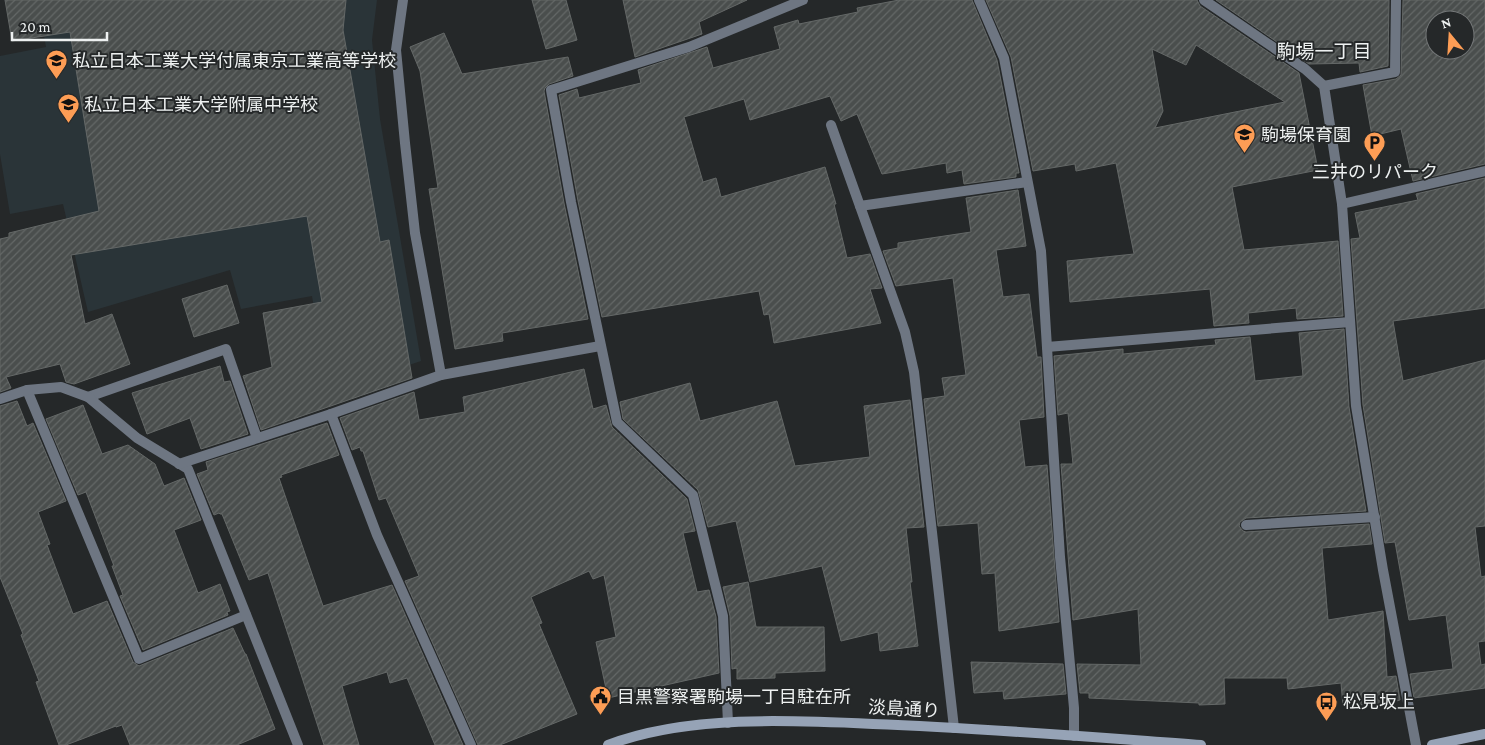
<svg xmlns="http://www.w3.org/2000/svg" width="1485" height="745" viewBox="0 0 1485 745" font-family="'Crimson Pro','Noto Sans JP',serif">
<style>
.built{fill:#2a3438}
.building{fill:url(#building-hatch);stroke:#646867;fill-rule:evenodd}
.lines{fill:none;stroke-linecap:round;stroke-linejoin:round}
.service{stroke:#6e7682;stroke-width:10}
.minor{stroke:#6e7682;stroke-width:10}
.secondary{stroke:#96a3b6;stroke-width:10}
.labels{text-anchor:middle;stroke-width:4;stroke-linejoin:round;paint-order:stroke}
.poi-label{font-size:18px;fill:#eef1f1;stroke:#252829;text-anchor:start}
.street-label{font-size:18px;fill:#eef1f1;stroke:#252829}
.neighbourhood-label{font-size:19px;fill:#eef1f1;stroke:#252829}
</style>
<defs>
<pattern id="building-hatch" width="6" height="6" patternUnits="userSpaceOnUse" patternTransform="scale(1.25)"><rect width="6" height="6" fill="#4a4e4d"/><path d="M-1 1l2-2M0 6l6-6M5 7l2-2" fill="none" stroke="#646867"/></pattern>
</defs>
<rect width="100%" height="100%" fill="#252829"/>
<path class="built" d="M 38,0 L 377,0 L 372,40 L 380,119 L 421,361 L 328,392 L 312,296 L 241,309 L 230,270 L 88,312 L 63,204 L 10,214 L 0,154 L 0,56 L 46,47 Z"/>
<g class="building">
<path d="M 5,0 L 346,0 L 343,30 L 380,242 L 389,240 L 412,378 L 261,430 L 243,376 L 272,367 L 263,313 L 322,302 L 307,216 L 71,255 L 85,324 L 112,314 L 130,364 L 74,384 L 66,382 L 60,364 L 6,377 L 11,388 L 0,392 L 0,239 L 9,237 L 9,233 L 99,211 L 70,32 L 12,41 Z"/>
<path d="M 532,0 L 566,0 L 577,40 L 546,49 Z"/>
<path d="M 623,0 L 747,0 L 699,22 L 702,34 L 635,57 Z"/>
<path d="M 899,0 L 972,0 L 997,60 L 1019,173 L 1016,173 L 1016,177 L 964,184 L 962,170 L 947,173 L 946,163 L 882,174 L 857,114 L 841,121 L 830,96 L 750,120 L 744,99 L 684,117 L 703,182 L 716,178 L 721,197 L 825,167 L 836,204 L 834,204 L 847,258 L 870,254 L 882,288 L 870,289 L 881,323 L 774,343 L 769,314 L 764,315 L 759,291 L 602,317 L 578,201 L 559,95 L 577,89 L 579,98 L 641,83 L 638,70 L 707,47 L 713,68 L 780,49 L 774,27 L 798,20 L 799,24 L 858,12 L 857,8 Z"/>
<path d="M 986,0 L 1197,0 L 1200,6 L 1299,73 L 1318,170 L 1232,187 L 1244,250 L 1338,241 L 1343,316 L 1297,319 L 1296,308 L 1248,313 L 1249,323 L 1214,326 L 1210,289 L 1070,302 L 1067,261 L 1134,254 L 1116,163 L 1076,171 L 1075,164 L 1033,171 L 1011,57 ZM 1196,45 L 1285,102 L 1155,128 L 1163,111 L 1152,49 L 1186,65 Z"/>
<path d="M 1216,0 L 1389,0 L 1388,66 L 1360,72 L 1359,63 L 1309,64 Z"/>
<path d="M 1403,0 L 1485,0 L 1485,164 L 1413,181 L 1401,129 L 1372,136 L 1363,85 L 1396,79 L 1401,75 ZM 1435,20 L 1465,20 L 1465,50 L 1435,50 Z"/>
<path d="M 444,33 L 462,74 L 568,57 L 573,76 L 549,84 L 545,88 L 544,91 L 564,203 L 588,319 L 502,333 L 503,341 L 455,349 L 429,189 L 438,188 L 420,71 L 410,47 Z"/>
<path d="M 1485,178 L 1485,308 L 1393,321 L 1403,381 L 1485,360 L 1485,526 L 1475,527 L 1481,577 L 1485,576 L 1485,641 L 1478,642 L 1481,665 L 1485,664 L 1485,688 L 1414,698 L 1410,674 L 1453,669 L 1446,615 L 1409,620 L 1395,542 L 1385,543 L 1363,405 L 1351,239 L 1360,238 L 1355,213 L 1418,200 L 1416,194 Z"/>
<path d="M 1018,190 L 1026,246 L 996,250 L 1003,297 L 1029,294 L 1037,357 L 1041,357 L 1044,417 L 1019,420 L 1025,467 L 1047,465 L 1059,622 L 999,631 L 995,573 L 982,574 L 978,523 L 938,526 L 924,399 L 945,396 L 942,378 L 966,375 L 953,278 L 896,286 L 883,251 L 898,248 L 898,243 L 971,232 L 966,198 Z"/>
<path d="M 227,285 L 239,323 L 194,337 L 182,299 Z"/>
<path d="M 1344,329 L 1349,407 L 1366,511 L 1246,518 L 1240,522 L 1239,526 L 1243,531 L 1246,532 L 1369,524 L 1372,544 L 1322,548 L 1328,620 L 1383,611 L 1387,677 L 1396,676 L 1400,700 L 1389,703 L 1343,706 L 1341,683 L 1288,689 L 1287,678 L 1224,678 L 1225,704 L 1199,705 L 1199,703 L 1089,698 L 1089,693 L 1080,693 L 1077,664 L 1141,665 L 1138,609 L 1073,620 L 1061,464 L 1073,464 L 1068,413 L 1058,415 L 1054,356 L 1123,349 L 1123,354 L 1216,345 L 1215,340 L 1250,337 L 1255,381 L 1303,376 L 1299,333 Z"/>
<path d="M 220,366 L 224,382 L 230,381 L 248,434 L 201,449 L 190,418 L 147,434 L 132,393 Z"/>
<path d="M 584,369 L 593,409 L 606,405 L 612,427 L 687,499 L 695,531 L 683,533 L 697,592 L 709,590 L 716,617 L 719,673 L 608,698 L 596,642 L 616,637 L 604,575 L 593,579 L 589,571 L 531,597 L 542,623 L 539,624 L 577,714 L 500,745 L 478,745 L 405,581 L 419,576 L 386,498 L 379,500 L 363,451 L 361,451 L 360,447 L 352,450 L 340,418 L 414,392 L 419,420 L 465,412 L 463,397 Z"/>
<path d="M 690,383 L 700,421 L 777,401 L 795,466 L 870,457 L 864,406 L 910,400 L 924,527 L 906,528 L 912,582 L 910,582 L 918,646 L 880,651 L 878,632 L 841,641 L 822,566 L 750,582 L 736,521 L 708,527 L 698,490 L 623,419 L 620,402 Z"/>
<path d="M 17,401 L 27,426 L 33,423 L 66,501 L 38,512 L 50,544 L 47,545 L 73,614 L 107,601 L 133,662 L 139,666 L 233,628 L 245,654 L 246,654 L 275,729 L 237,745 L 130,745 L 122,725 L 116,727 L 116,726 L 66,745 L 59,745 L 36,682 L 39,681 L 21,635 L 23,634 L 0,577 L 0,406 Z"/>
<path d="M 83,405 L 102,454 L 128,445 L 155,464 L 164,486 L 184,478 L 201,520 L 174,530 L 198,593 L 220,584 L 230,611 L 227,612 L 228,615 L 143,650 L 120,596 L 123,595 L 112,566 L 114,566 L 86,492 L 78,495 L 46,419 Z"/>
<path d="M 327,423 L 339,455 L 281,475 L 282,477 L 279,478 L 323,606 L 392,585 L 463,745 L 435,745 L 407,678 L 390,683 L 387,672 L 342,686 L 359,745 L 324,745 L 268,573 L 249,580 L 222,514 L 220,514 L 219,513 L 214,515 L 197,474 L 208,470 L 206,462 Z"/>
<path d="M 748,582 L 756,627 L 824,627 L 825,671 L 775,673 L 775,678 L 737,679 L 737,668 L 732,669 L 730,616 L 723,587 Z"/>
<path d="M 971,662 L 1063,664 L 1066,694 L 1004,699 L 1003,691 L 974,693 Z"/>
</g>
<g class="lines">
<g class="service">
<path d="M 1324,86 L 1395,72 L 1396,0"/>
<path d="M 1047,347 L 1350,322"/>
<path d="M 27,390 L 139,659 L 246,615"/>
<path d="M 88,397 L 226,349 L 257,438"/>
<path d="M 0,399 L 27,390 L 61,387 L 88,397 L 137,438 L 188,469 L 298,745"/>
</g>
<g class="minor">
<path d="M 403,0 L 396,50 L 405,143 L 415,233 L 441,375"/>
<path d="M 979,0 L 1004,58 L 1041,251 L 1060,557 L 1074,708 L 1074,736"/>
<path d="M 1204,0 L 1305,69 L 1324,86 L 1342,204 L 1356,406 L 1383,570 L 1416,745"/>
<path d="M 831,125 L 905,332 L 914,372 L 954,728"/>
<path d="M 1342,204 L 1485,171"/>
<path d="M 860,206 L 1027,182"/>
<path d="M 331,414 L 377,535 L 471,745"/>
<path d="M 179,464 L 331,414 L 441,375 L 600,346"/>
<path d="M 1246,525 L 1375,517"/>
<path d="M 728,723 L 723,616 L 693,495 L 617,422 L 571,202 L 551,90 L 689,47 L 803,0"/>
</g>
<g class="secondary">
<path d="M 608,745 C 686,715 790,720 873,724 C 983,728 1092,737 1201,745"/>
<path d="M 1432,745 L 1485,734"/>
</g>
</g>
<defs>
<symbol id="school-pin" viewBox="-11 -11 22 30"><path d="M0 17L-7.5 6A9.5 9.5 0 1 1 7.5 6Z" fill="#fd9d55" stroke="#252829"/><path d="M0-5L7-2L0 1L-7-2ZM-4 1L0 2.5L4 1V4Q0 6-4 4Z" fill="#111"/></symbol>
<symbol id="parking-pin" viewBox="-11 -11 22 30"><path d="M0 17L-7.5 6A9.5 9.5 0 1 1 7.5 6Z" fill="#fd9d55" stroke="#252829"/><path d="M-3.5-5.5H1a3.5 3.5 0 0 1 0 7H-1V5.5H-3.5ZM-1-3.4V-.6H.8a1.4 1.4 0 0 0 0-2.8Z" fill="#111"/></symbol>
<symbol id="civic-pin" viewBox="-11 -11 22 30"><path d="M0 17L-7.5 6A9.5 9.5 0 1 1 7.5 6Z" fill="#fd9d55" stroke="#252829"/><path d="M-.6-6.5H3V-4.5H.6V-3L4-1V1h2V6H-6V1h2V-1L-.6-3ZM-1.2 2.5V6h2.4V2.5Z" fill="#111"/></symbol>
<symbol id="bus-pin" viewBox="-11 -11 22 30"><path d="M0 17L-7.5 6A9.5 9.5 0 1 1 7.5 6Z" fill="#fd9d55" stroke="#252829"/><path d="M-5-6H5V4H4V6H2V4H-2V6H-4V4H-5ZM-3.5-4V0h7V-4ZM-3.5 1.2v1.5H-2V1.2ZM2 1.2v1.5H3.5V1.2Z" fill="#111"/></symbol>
</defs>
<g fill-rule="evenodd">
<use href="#school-pin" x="44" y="48" width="25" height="34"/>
<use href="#school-pin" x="56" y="92" width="25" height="34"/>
<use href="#school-pin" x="1232" y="122" width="25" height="34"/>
<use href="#parking-pin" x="1362" y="130" width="25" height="34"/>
<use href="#civic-pin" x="588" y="684" width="25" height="34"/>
<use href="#bus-pin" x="1314" y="690" width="25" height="34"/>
</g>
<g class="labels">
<g class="poi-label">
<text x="72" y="67">私立日本工業大学付属東京工業高等学校</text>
<text x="84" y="111">私立日本工業大学附属中学校</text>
<text x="1261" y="141">駒場保育園</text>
<text x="1375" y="178" text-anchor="middle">三井のリパーク</text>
<text x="617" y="703">目黒警察署駒場一丁目駐在所</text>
<text x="1343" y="708">松見坂上</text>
</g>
<g class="street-label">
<text transform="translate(904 709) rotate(3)" y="6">淡島通り</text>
</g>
<g class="neighbourhood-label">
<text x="1324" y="58">駒場一丁目</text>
</g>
</g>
<g transform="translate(1450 35) rotate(342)"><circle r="24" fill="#252829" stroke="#757879"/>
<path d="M0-4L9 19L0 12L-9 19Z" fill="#fd9d55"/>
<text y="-8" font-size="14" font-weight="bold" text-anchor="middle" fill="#eef1f1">N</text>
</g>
<path d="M12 32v8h95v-8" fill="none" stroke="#eef1f1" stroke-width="2.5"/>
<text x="20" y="32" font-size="15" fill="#eef1f1" stroke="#252829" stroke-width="4" paint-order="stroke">20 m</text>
</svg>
